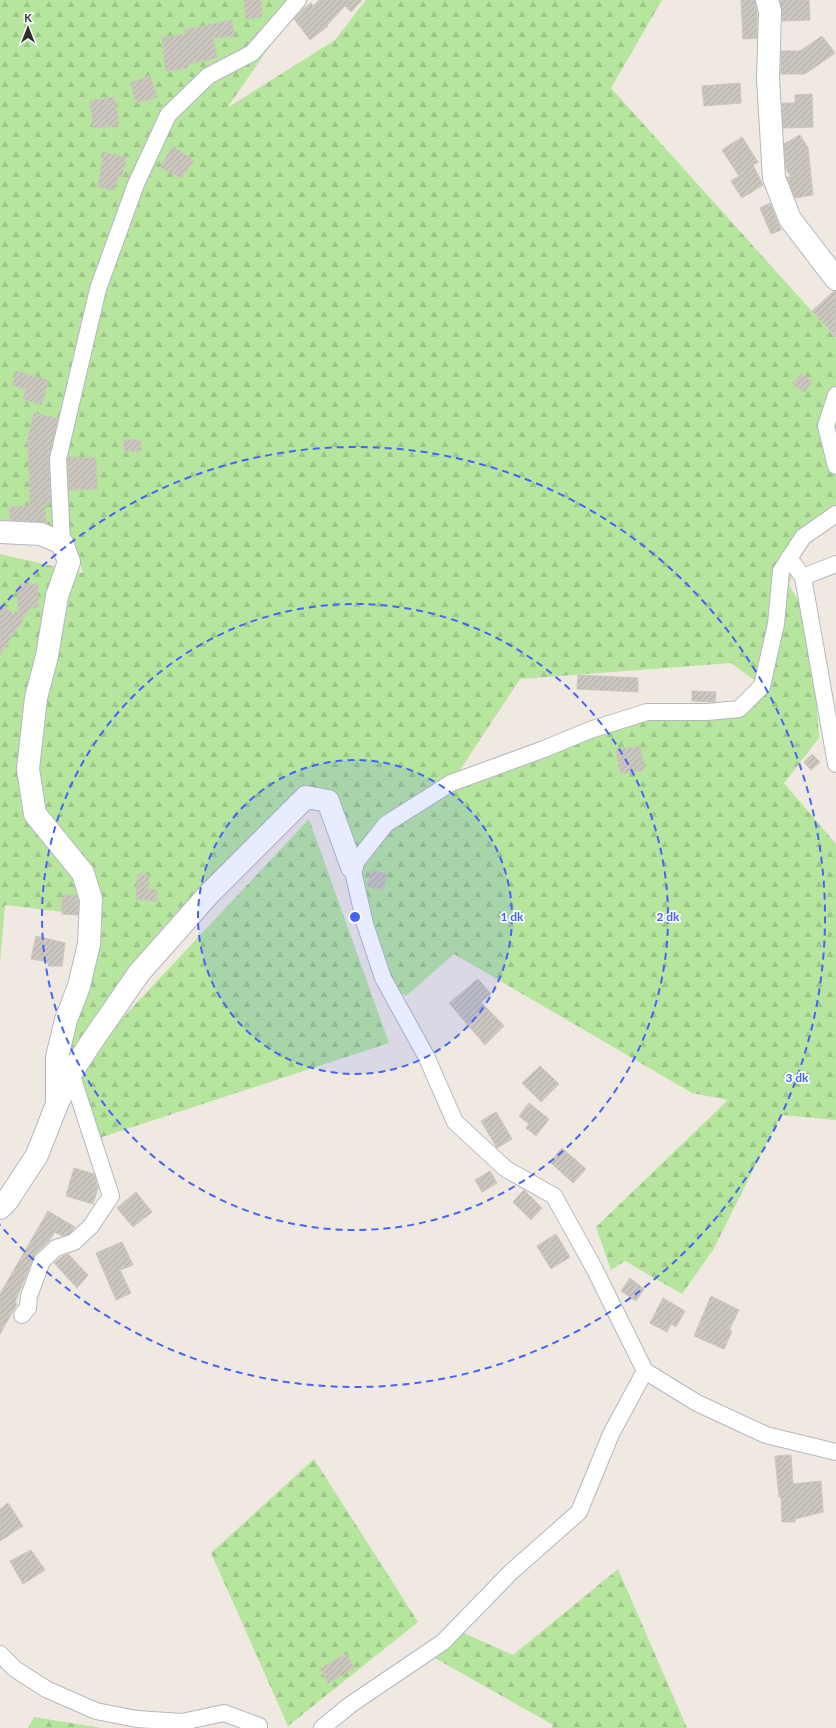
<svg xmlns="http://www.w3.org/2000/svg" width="836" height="1728" viewBox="0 0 836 1728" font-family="Lato,sans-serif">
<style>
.forest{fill:url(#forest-firs);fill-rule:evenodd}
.building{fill:url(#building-hatch);stroke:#cbc5ba}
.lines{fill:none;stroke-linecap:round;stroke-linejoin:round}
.street-casing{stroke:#b4b7c1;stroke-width:18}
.secondary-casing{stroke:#b4b7c1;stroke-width:24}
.street{stroke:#fff;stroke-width:16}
.secondary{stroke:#fff;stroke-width:22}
.ring{fill:none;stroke:#4264fb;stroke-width:2;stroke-dasharray:7 5}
.centre{fill:#4264fb;stroke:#fff;stroke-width:2}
.ring-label{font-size:12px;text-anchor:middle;font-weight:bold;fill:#4264fb;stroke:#fff;stroke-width:3.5;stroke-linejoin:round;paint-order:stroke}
</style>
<defs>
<pattern id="forest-firs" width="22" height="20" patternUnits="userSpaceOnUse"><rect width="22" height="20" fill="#b6e59e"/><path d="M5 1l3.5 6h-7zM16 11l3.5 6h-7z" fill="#9dc588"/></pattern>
<pattern id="building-hatch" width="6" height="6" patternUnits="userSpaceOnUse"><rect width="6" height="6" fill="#cbc7bf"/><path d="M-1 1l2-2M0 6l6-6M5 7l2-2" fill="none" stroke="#afaba4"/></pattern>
</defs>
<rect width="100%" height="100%" fill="#efe9e1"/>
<g class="forest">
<path d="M 0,0 L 302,0 L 227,108 L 335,40 L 366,0 L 662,0 L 611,88 L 836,338 L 836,514 L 803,537 L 789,585 L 811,621 L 819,738 L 784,783 L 836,844 L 836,1120 L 782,1115 L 763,1150 L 713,1250 L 682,1294 L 625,1261 L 611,1270 L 596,1227 L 728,1100 L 692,1093 L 454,954 L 406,996 L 383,978 L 348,855 L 328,801 L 306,797 L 57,1083 L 90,915 L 5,905 L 0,963 L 0,554 L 83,573 L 66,519 L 62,543 L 0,538 ZM 731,663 L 761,685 L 739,709 L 647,712 L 452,782 L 520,679 Z"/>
<path d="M 309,819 L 389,1043 L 93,1140 L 71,1073 Z"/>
<path d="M 314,1459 L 418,1622 L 288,1726 L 211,1553 Z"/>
<path d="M 618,1569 L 687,1728 L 552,1728 L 553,1725 L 426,1653 L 455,1629 L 513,1655 Z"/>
<path d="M 34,1717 L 101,1728 L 28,1728 Z"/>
</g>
<g class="building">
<path d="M 244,0 L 261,0 L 262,17 L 246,19 Z"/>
<path d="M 319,0 L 362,0 L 351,12 L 345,6 L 327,25 L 328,26 L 310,40 L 294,19 L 303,9 L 311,3 L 313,6 Z"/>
<path d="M 741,0 L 755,0 L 757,13 L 757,38 L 743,39 Z"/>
<path d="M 780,0 L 809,0 L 810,20 L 782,21 Z"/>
<path d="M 232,20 L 234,36 L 213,38 L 217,58 L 188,64 L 188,68 L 166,71 L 162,38 L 186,34 L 185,30 Z"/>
<path d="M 822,36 L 835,53 L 805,74 L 781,74 L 781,51 L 800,51 Z"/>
<path d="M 150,76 L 157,97 L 137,103 L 130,83 Z"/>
<path d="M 740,83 L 741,103 L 704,106 L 702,86 Z"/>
<path d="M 812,94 L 813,127 L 783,128 L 782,103 L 795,103 L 795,95 Z"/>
<path d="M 114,97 L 119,125 L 94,128 L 90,101 Z"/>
<path d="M 800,135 L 808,148 L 813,195 L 795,198 L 787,177 L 791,177 L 786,169 L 784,144 Z"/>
<path d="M 742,137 L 758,162 L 753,165 L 763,185 L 742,198 L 731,181 L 739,176 L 722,150 Z"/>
<path d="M 173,146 L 194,161 L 181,178 L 160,167 Z"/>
<path d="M 104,153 L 126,157 L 122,177 L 118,176 L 115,190 L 98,187 Z"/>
<path d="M 770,203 L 781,230 L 771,234 L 760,208 Z"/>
<path d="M 834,291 L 836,291 L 836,337 L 812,311 Z"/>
<path d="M 17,371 L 49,381 L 41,405 L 23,399 L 26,389 L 12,385 Z"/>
<path d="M 801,374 L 812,382 L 804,392 L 793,384 Z"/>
<path d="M 34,413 L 58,419 L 49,456 L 51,504 L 45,504 L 46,523 L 10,520 L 9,507 L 30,506 L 28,443 L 27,443 Z"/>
<path d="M 124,440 L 140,440 L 141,451 L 124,451 Z"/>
<path d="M 68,457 L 96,458 L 97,489 L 69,490 Z"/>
<path d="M 38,584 L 38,608 L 30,608 L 0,655 L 0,605 L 18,616 L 18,585 Z"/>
<path d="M 578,675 L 638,678 L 638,692 L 577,689 Z"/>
<path d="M 692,691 L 716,692 L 715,702 L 692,701 Z"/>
<path d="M 640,746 L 644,770 L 621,774 L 616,750 Z"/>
<path d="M 812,754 L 820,762 L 811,770 L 804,762 Z"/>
<path d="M 372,870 L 387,874 L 383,890 L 367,886 Z"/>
<path d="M 138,874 L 149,876 L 148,889 L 157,890 L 157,901 L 136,899 Z"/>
<path d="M 62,895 L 77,895 L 78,901 L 78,915 L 62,914 Z"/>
<path d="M 36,936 L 65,943 L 62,966 L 48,966 L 49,962 L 31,959 Z"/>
<path d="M 478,979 L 491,994 L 481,1002 L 504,1026 L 485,1045 L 449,1003 Z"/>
<path d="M 540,1066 L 559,1084 L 541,1102 L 522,1083 Z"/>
<path d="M 529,1103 L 549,1119 L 536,1136 L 526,1128 L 529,1124 L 519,1116 Z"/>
<path d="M 496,1112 L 512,1139 L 497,1148 L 481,1121 Z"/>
<path d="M 562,1148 L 586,1169 L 573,1183 L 550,1162 Z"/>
<path d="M 74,1168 L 94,1174 L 98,1188 L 93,1204 L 66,1196 Z"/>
<path d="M 490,1171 L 497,1183 L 482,1192 L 475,1180 Z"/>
<path d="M 524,1190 L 542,1208 L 531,1220 L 513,1202 Z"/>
<path d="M 136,1192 L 152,1212 L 133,1227 L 117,1208 Z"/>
<path d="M 48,1211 L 75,1227 L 69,1234 L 62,1236 L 55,1232 L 49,1241 L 35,1254 L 15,1302 L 17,1304 L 0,1334 L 0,1294 Z"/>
<path d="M 556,1234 L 570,1257 L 551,1269 L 537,1246 Z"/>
<path d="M 122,1242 L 133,1265 L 120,1270 L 131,1293 L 116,1300 L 96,1253 Z"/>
<path d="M 68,1254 L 88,1275 L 77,1288 L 54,1263 L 63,1256 Z"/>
<path d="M 630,1278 L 644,1289 L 636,1301 L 621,1291 Z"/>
<path d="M 711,1296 L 739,1310 L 729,1330 L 732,1331 L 724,1349 L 694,1336 Z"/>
<path d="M 663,1298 L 685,1311 L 676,1327 L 671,1324 L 667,1332 L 650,1323 Z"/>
<path d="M 791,1455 L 793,1484 L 821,1481 L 823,1512 L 795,1519 L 795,1522 L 782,1522 L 781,1497 L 779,1497 L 775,1456 Z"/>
<path d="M 8,1503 L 23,1526 L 0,1541 L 0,1509 Z"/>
<path d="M 31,1550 L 45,1570 L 23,1584 L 10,1561 Z"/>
<path d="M 346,1654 L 354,1668 L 328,1683 L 320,1669 Z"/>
</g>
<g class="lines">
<defs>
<g id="street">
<path d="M 836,395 L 826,426 L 836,466"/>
<path d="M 62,543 L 58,459 L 98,289 L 136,184 L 168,115 L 208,76 L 252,53 L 298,0"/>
<path d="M 789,558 L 803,577 L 836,764"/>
<path d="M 803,577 L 836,564"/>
<path d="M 22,1315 L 28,1308 L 29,1296 L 42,1261 L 56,1248 L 74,1242 L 91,1226 L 111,1196 L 71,1073"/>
<path d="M 645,1371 L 697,1403 L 766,1435 L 836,1452"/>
<path d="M 0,1654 L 15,1669 L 46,1689 L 96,1711 L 137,1719 L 182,1722 L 224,1713 L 259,1726 L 259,1728"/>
<path d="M 322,1728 L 350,1705 L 443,1642 L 511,1572 L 579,1512 L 611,1434 L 645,1371 L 594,1268 L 554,1196 L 506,1169 L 455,1122 L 426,1056 L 383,978 L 365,924 L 352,867 L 386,824 L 451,783 L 544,749 L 590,730 L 647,712 L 707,712 L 739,709 L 762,686 L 776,624 L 781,571 L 803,537 L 836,514"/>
</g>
<g id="secondary">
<path d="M 767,0 L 770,11 L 768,79 L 774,178 L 790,219 L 836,279"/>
<path d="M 0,532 L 41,534 L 62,543 L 69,562 L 57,596 L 47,656 L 36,698 L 28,769 L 35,814 L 83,873 L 91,899 L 89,944 L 79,986 L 66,1020 L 57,1057 L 57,1104 L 37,1155 L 7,1201 L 0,1208"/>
<path d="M 60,1098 L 71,1073 L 92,1041 L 139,973 L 209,894 L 306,797 L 328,801 L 352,867"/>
</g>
</defs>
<use href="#street" class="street-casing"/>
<use href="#secondary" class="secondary-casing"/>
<use href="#street" class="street"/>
<use href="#secondary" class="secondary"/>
</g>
<circle cx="355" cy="917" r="157" fill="#4264fb" fill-opacity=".12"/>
<g class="ring">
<circle cx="355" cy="917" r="157"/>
<circle cx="355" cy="917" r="313"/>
<path d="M0 609A470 470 0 1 1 0 1225"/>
</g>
<circle cx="355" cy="917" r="6" class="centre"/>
<g class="ring-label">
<text x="512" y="921">1 dk</text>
<text x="668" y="921">2 dk</text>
<text x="797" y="1082">3 dk</text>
</g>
<g transform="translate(28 28)" stroke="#ffffff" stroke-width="3" paint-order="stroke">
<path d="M0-3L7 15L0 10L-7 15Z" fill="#2e2e2e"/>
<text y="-6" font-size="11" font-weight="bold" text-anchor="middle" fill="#2e2e2e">K</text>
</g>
</svg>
